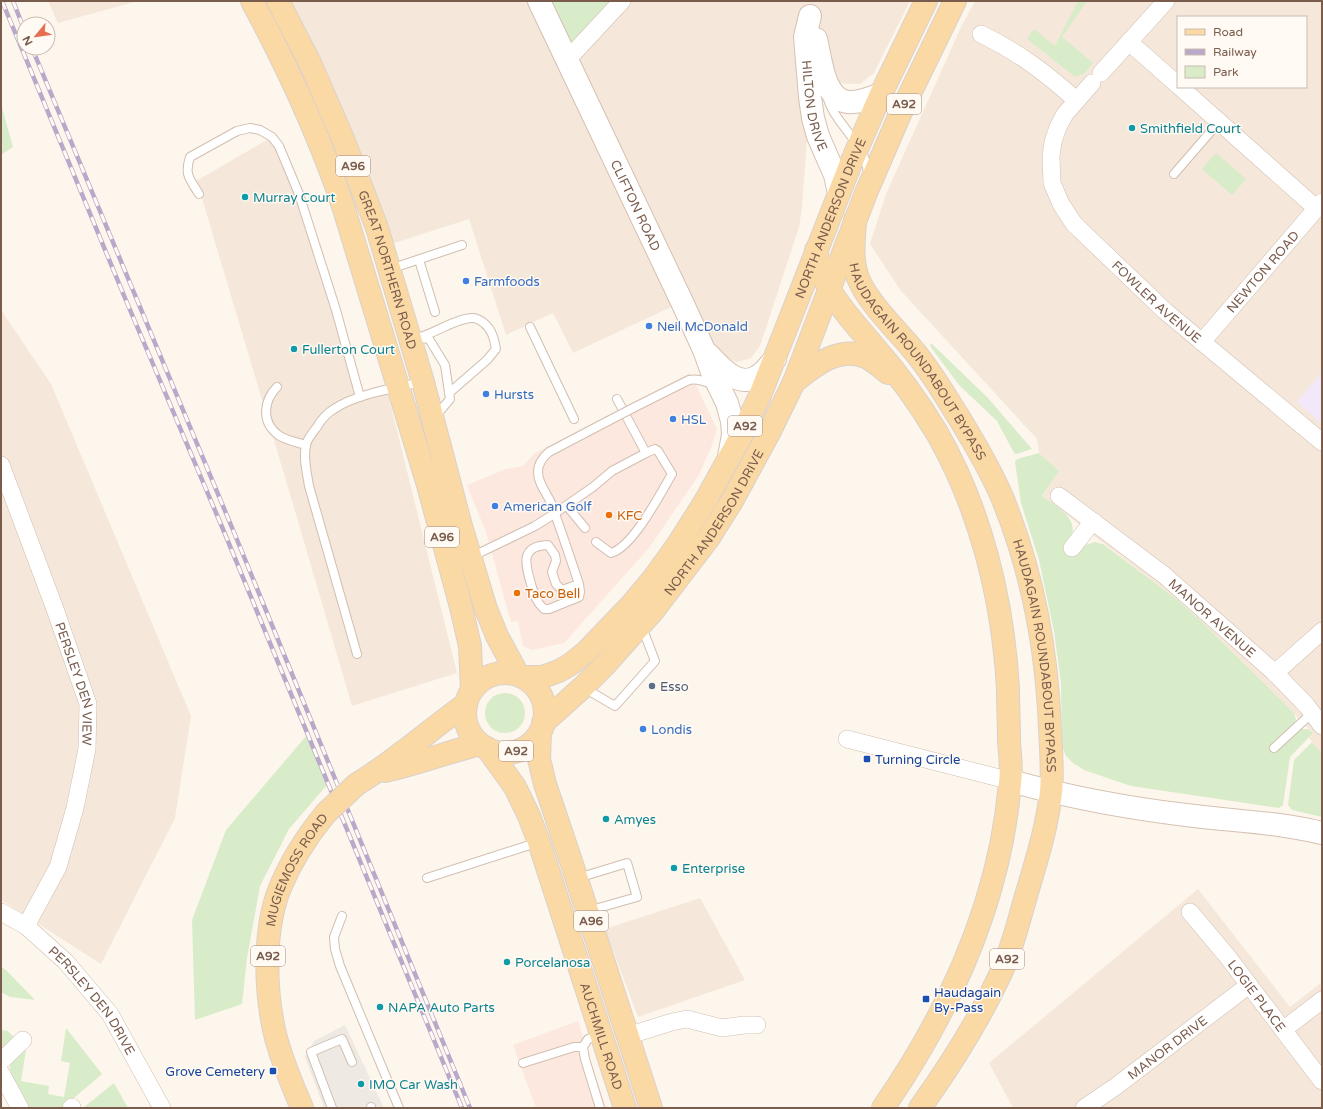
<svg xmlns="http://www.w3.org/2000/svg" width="1323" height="1109" viewBox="0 0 1323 1109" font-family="'Varela Round',sans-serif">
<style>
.residential{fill:#f5e8da;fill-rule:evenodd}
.commercial{fill:#fde8e0}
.industrial{fill:#efe9e4}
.education{fill:#f3e8fa}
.green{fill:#d8ecc9}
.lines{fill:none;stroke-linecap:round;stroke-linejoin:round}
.lane-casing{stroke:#d1beb0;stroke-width:10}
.street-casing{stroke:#d1beb0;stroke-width:18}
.secondary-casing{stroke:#d6c0b0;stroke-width:24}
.primary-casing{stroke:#dad1cd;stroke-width:24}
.lane{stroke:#fff;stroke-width:8}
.street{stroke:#fff;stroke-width:17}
.secondary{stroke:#fff;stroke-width:22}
.primary{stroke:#fbd9a5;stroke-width:22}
.rail-casing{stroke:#b9a8c9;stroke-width:4.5}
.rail{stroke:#fffaf3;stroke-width:3;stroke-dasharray:9;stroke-linecap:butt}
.lane-bridge-casing{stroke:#d1beb0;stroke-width:10;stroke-linecap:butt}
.primary-bridge-casing{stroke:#dad1cd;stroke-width:24;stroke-linecap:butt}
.lane-bridge{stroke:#fff;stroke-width:8}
.primary-bridge{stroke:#fbd9a5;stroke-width:22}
.culture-dot{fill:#0f9aa8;stroke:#fffaf3;stroke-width:1.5}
.shop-dot{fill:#3f7fe0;stroke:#fffaf3;stroke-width:1.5}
.food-dot{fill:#e8710a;stroke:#fffaf3;stroke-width:1.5}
.service-dot{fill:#5c6f8a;stroke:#fffaf3;stroke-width:1.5}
.transit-dot{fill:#1a4fb4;stroke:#fffaf3;stroke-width:1.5}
.labels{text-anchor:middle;stroke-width:3;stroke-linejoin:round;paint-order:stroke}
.shield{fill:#fffaf3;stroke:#a28b7f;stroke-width:1}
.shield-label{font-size:12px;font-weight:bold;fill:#7a5c4d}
.street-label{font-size:13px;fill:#7a5c4d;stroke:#fffaf3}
.culture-label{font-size:13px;fill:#0d838f;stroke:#fffaf3;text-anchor:start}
.shop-label{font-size:13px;fill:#366cbe;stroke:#fffaf3;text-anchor:start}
.food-label{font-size:13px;fill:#c56008;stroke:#fffaf3;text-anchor:start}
.service-label{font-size:13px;fill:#4e5e75;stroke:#fffaf3;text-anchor:start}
.transit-label{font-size:13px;fill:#164399;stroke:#fffaf3;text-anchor:start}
</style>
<rect width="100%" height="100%" fill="#fdf6ec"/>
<g class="residential">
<path d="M 48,1 L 138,1 L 58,23 Z"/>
<path d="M 278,1 L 910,1 L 874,73 L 860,84 L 827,83 L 810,97 L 802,207 L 799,227 L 760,346 L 751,358 L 737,362 L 704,350 L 682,302 L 573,353 L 553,313 L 506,335 L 469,219 L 382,247 Z"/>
<path d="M 975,1 L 1322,1 L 1322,753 L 1308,737 L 1313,733 L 1204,624 L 1175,598 L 1042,496 L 1059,471 L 1039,453 L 1037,439 L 901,291 L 870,244 L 886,194 L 962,25 ZM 1178,17 L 1306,17 L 1306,87 L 1178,87 Z"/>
<path d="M 272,137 L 299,194 L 360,397 L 387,390 L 457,673 L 352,706 L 290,494 L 201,195 L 196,181 Z"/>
<path d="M 1,310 L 51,384 L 191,716 L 175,818 L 101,964 L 1,900 Z"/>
<path d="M 1198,889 L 1290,1007 L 1322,982 L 1322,1108 L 1013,1108 L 989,1063 Z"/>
<path d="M 700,898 L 745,980 L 638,1017 L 605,929 Z"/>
</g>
<g class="commercial">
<path d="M 690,373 L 717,429 L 713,443 L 699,475 L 649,548 L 564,643 L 532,650 L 523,646 L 518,621 L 511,622 L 486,532 L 467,485 L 506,469 L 523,466 L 535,453 Z"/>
<path d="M 578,1021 L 606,1108 L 536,1108 L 513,1045 Z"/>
</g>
<path class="industrial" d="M 345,1025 L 384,1108 L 324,1108 L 305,1057 L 314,1041 Z"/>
<path class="education" d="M 1322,372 L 1322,424 L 1297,402 Z"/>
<g class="green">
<path d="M 539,1 L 622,1 L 567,60 Z"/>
<path d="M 1078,1 L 1087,1 L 1062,37 L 1093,63 C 1087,70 1083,78 1074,76 L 1027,39 L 1034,29 L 1055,46 Z"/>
<path d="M 1,104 L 13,147 L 1,155 Z"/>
<path d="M 1216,153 L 1246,179 L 1232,195 L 1202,169 Z"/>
<path d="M 931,343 L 987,397 L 1032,449 L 1016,454 L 1014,453 L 997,421 L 959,385 L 930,346 Z"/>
<path d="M 1039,453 L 1059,471 L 1042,496 C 1055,506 1077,516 1072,535 L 1085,545 L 1095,542 L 1103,544 L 1175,598 L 1204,624 L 1294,713 L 1296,720 L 1294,723 L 1271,746 L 1300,729 L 1308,729 L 1313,733 L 1290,757 L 1283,805 L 1279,808 L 1131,786 L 1084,770 L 1073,763 L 1066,756 L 1062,746 L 1061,683 L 1054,631 L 1039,560 L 1021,503 L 1015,462 L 1017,459 Z"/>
<circle cx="505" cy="713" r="20"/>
<path d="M 307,735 L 327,785 L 289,829 L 260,886 L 247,958 L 242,1004 L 195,1020 L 192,920 L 226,830 Z"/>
<path d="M 1312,742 L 1322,753 L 1322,817 L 1292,810 L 1288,805 L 1294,760 Z"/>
<path d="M 1,967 L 6,970 L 35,1000 L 10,997 L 1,992 Z"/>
<path d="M 66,1028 L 102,1074 L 62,1108 L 28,1108 C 22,1096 4,1072 12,1060 C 15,1056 20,1052 23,1049 L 26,1050 L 21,1081 L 49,1086 L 48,1094 L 64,1097 L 70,1063 L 61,1061 Z"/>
<path d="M 1,1030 L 8,1031 L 15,1038 L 1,1049 Z"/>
<path d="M 114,1083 L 128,1108 L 83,1108 Z"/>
</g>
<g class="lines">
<defs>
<g id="lane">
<path d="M 827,96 C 835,126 866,142 868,174"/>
<path d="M 1174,174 L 1219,122"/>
<path d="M 199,194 C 190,179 184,175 190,157 L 237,131 L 250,128 L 260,130 L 272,137 L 279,146 L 299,194 L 336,310 L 360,397"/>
<path d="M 419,260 L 435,312"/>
<path d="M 390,269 L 462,245"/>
<path d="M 530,327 L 574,419"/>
<path d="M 421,338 L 429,339 L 445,365 L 450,399 L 435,417"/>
<path d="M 412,339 C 433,336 450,320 471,318 C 479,317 489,326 492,334 C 494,338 495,344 496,349 L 487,360 L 449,393"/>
<path d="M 277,387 C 264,400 261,421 277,434 C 284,440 296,442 306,445"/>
<path d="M 635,407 L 689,380 C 698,378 706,382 714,385"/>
<path d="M 567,506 L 585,528"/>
<path d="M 596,542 L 611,553 C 633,547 660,494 672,474 L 658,451 L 655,449 L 646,453"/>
<path d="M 471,557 L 535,526 L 554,514 L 593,487 L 612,471 L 646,453 L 617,399"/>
<path d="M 579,584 L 562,590 L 556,584 L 552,572 L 556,561 L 555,555 L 548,545 C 520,546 525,564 531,584 C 534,594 536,602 544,609 L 549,609 L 579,597 L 580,592 L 579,584 C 570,557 561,530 551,503 C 547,493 538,484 538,472 C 538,464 543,457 549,452 L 608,421"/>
<path d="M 357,654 L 309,486 C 307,473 303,458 306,445 C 307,439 313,432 317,427 C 321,420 327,413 334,409 C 356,394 395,388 422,382"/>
<path d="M 584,688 L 615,706 L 655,661 L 642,627"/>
<path d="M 1274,748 L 1312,713"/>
<path d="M 427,878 L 539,842"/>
<path d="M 578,878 L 627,863 L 637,897 L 588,911"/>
<path d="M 342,916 L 334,937 L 335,949 L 340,966 L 399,1108"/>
<path d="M 600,1035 L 588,1039 L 583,1047 L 585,1059 L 600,1108"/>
<path d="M 523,1063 L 574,1047 L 583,1047"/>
<path d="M 371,1107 L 371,1108"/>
<path d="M 332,1108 L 311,1052 L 342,1039 L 352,1062"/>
</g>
<g id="street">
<path d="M 981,34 C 1018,52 1046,73 1076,100"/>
<path d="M 1129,42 L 1178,85"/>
<path d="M 567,60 L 622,1"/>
<path d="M 1101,73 L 1166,1"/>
<path id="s1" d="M 1092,83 L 1065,114 L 1058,127 L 1053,142 L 1051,156 L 1052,183 L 1061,204 L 1074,224 L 1165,311 L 1322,442"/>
<path d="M 1180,87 L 1316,208"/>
<path id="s2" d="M 1202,342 L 1322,202"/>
<path id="s3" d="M 1,465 L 55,609 L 88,704 L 87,749 L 75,808 L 58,867 L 26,926"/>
<path id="s4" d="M 1059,496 L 1164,575 L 1275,673 L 1307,706 L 1322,726"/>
<path d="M 1072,548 L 1093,521"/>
<path d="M 1275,673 L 1322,631"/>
<path d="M 847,739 L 1011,781"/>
<path id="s5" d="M 1,912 L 26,926 L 66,962 L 110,1014 L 162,1108"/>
<path id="s6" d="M 1190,912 L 1227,956 L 1322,1081"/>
<path d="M 1283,1030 L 1322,1000"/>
<path d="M 627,1036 L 672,1022 L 687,1019 L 722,1028 L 744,1025 L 757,1025"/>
<path d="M 1,1061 L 23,1040"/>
<path d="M 1,1073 L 20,1108"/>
<path d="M 71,1108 L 72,1107"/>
<path id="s7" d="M 1084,1108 L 1115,1087 L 1249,985"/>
</g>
<g id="secondary">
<path id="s8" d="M 539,1 L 682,302 L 704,350 L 712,372 L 727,403 L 732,421 L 733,435 L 729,457"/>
<path id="s9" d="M 810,16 L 805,37 L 810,97 L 813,118 L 818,136 L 835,175 L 839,193"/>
<path d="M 816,39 C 821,58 823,99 848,102 C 859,103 871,98 881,94"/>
<path d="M 709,355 C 723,370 741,391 762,373 C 767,369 771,363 775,359"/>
<path d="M 1011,781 C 1068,797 1127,808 1186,815 C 1232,821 1278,822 1322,833"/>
</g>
<g id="primary">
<path d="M 252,1 C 288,68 320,137 344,209 L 428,485 L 461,607 L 470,646 L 472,690"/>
<path id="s10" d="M 278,1 L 310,63 L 343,139 L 377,228 L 423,382 L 461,526 L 486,609 L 497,636 L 518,675"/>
<path id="s11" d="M 855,220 C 854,239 851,260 858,278 C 868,303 897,330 914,351 C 931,371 944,394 958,416 C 974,442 990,469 1002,497 C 1032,570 1047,651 1050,729 C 1051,750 1053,772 1051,792 C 1047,828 1036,862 1026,896 C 1018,923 1012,950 1000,975 C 978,1022 950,1066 920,1108"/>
<path d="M 816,250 C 822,292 851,318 876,349 C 899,375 919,403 937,433 C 981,510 1003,600 1008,689 C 1008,706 1009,723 1009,741 C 1010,755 1012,769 1010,783 C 1000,901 950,1011 883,1108"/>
<path d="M 794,382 C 814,366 840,344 868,358 C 875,362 882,368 888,373"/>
<circle cx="505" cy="713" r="40"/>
<path id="s12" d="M 523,677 L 542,677 L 559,671 L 571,664 L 586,652 L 633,603 L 653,579 L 679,543 L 706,500 L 740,438 L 759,398 L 851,163 L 881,94 L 926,1"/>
<path id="s13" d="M 543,723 L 583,687 L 604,666 L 653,611 L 708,539 L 732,501 L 770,431 L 794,382 L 866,193 L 901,112 L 955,1"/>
<path d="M 540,732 L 539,759 L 545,784 L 570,858 L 651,1108"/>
<path id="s14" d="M 487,748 L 515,787 L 529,816 L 539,842 L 625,1108"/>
<path d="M 385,771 C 417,764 448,752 480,744"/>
<path d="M 357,784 C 396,761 429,730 466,704"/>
<path id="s15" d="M 302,1108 C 292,1084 281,1059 275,1034 C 265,991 263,930 280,888 C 291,861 308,835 326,813"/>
</g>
</defs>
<use href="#lane" class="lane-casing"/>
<use href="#street" class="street-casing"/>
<use href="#secondary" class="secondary-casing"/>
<use href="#primary" class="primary-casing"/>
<use href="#lane" class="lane"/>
<use href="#street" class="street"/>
<use href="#secondary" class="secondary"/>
<use href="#primary" class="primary"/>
<defs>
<g id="rail">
<path d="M 2,1 L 125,298 L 225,534 L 462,1108"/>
<path d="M 13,1 L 24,29"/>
<path d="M 32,48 L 233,530 L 470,1108"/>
</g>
</defs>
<use href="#rail" class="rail-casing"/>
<use href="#rail" class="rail"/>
<defs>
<path id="lane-bridge" d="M 608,421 L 635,407"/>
<path id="primary-bridge" d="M 326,813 L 357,784"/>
</defs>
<use href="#lane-bridge" class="lane-bridge-casing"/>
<use href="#primary-bridge" class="primary-bridge-casing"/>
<use href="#lane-bridge" class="lane-bridge"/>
<use href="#primary-bridge" class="primary-bridge"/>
</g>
<g class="culture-dot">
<circle cx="1132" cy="128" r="4"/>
<circle cx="245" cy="197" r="4"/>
<circle cx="294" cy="349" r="4"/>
<circle cx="606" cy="819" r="4"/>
<circle cx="674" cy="868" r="4"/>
<circle cx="507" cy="962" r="4"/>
<circle cx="380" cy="1007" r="4"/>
<circle cx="361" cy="1084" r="4"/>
</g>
<g class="shop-dot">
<circle cx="466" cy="281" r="4"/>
<circle cx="649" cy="326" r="4"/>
<circle cx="486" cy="394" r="4"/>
<circle cx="673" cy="419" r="4"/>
<circle cx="495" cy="506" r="4"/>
<circle cx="643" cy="729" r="4"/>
</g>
<g class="food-dot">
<circle cx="609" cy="515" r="4"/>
<circle cx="517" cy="593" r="4"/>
</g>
<circle class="service-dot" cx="652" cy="686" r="4"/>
<g class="transit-dot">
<rect x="863" y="755" width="8" height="8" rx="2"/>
<rect x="922" y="995" width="8" height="8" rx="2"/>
<rect x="269" y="1067" width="8" height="8" rx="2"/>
</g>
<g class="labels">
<g class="shield">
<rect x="887" y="94" width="34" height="20" rx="3"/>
<rect x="336" y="156" width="34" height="20" rx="3"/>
<rect x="728" y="416" width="34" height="20" rx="3"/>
<rect x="425" y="527" width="34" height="20" rx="3"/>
<rect x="499" y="741" width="34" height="20" rx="3"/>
<rect x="574" y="911" width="34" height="20" rx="3"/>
<rect x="251" y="946" width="34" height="20" rx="3"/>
<rect x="990" y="949" width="34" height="20" rx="3"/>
</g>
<g class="shield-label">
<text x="904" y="108">A92</text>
<text x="353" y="170">A96</text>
<text x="745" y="430">A92</text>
<text x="442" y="541">A96</text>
<text x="516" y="755">A92</text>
<text x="591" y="925">A96</text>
<text x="268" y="960">A92</text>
<text x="1007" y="963">A92</text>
</g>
<g class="street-label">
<text dy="5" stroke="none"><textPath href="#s9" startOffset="91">HILTON DRIVE</textPath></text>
<text dy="5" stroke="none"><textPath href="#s8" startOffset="226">CLIFTON ROAD</textPath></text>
<text dy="5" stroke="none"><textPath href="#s12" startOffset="573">NORTH ANDERSON DRIVE</textPath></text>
<text dy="5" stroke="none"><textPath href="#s10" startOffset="291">GREAT NORTHERN ROAD</textPath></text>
<text dy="5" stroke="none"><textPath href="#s2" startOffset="93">NEWTON ROAD</textPath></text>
<text dy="5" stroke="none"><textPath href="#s1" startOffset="273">FOWLER AVENUE</textPath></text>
<text dy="5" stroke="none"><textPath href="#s11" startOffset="161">HAUDAGAIN ROUNDABOUT BYPASS</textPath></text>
<text dy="5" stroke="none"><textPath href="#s13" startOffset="265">NORTH ANDERSON DRIVE</textPath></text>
<text dy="5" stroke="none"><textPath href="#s4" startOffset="196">MANOR AVENUE</textPath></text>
<text dy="5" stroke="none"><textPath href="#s11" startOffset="485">HAUDAGAIN ROUNDABOUT BYPASS</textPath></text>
<text dy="5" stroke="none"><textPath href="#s3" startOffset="232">PERSLEY DEN VIEW</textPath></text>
<text dy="5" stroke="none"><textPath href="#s15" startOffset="250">MUGIEMOSS ROAD</textPath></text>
<text dy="5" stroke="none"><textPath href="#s6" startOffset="107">LOGIE PLACE</textPath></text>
<text dy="5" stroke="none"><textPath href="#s5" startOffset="129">PERSLEY DEN DRIVE</textPath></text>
<text dy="5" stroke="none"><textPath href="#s14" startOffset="312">AUCHMILL ROAD</textPath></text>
<text dy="5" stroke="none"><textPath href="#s7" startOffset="103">MANOR DRIVE</textPath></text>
</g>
<g class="culture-label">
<text x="1140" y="133">Smithfield Court</text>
<text x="253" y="202">Murray Court</text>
<text x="302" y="354">Fullerton Court</text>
<text x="614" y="824">Amyes</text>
<text x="682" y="873">Enterprise</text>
<text x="515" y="967">Porcelanosa</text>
<text x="388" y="1012">NAPA Auto Parts</text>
<text x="369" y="1089">IMO Car Wash</text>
</g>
<g class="shop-label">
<text x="474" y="286">Farmfoods</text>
<text x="657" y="331">Neil McDonald</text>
<text x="494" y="399">Hursts</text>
<text x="681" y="424">HSL</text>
<text x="503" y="511">American Golf</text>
<text x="651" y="734">Londis</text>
</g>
<g class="food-label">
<text x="617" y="520">KFC</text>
<text x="525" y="598">Taco Bell</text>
</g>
<g class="service-label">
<text x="660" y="691">Esso</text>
</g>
<g class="transit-label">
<text x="875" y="764">Turning Circle</text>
<text x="934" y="997">Haudagain<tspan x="934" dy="15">By-Pass</tspan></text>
<text x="265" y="1076" text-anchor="end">Grove Cemetery</text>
</g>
</g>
<rect width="1323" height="1109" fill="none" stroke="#7a5c4d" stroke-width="4"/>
<rect x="1177" y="16" width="130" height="72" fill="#fffaf3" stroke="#cabbb1"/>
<rect x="1185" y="29" width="20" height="6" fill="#fbd9a5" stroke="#cabbb1"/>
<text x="1213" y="36" font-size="12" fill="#7a5c4d">Road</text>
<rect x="1185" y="49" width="20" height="6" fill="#b9a8c9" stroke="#cabbb1"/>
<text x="1213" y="56" font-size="12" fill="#7a5c4d">Railway</text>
<rect x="1185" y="66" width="20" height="12" fill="#d8ecc9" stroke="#cabbb1"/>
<text x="1213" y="76" font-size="12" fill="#7a5c4d">Park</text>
<g transform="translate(36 36) rotate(241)"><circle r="19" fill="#fffaf3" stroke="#cabbb1"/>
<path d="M0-3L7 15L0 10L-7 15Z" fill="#e76f51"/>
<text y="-6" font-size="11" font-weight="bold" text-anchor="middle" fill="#7a5c4d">N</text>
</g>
</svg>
